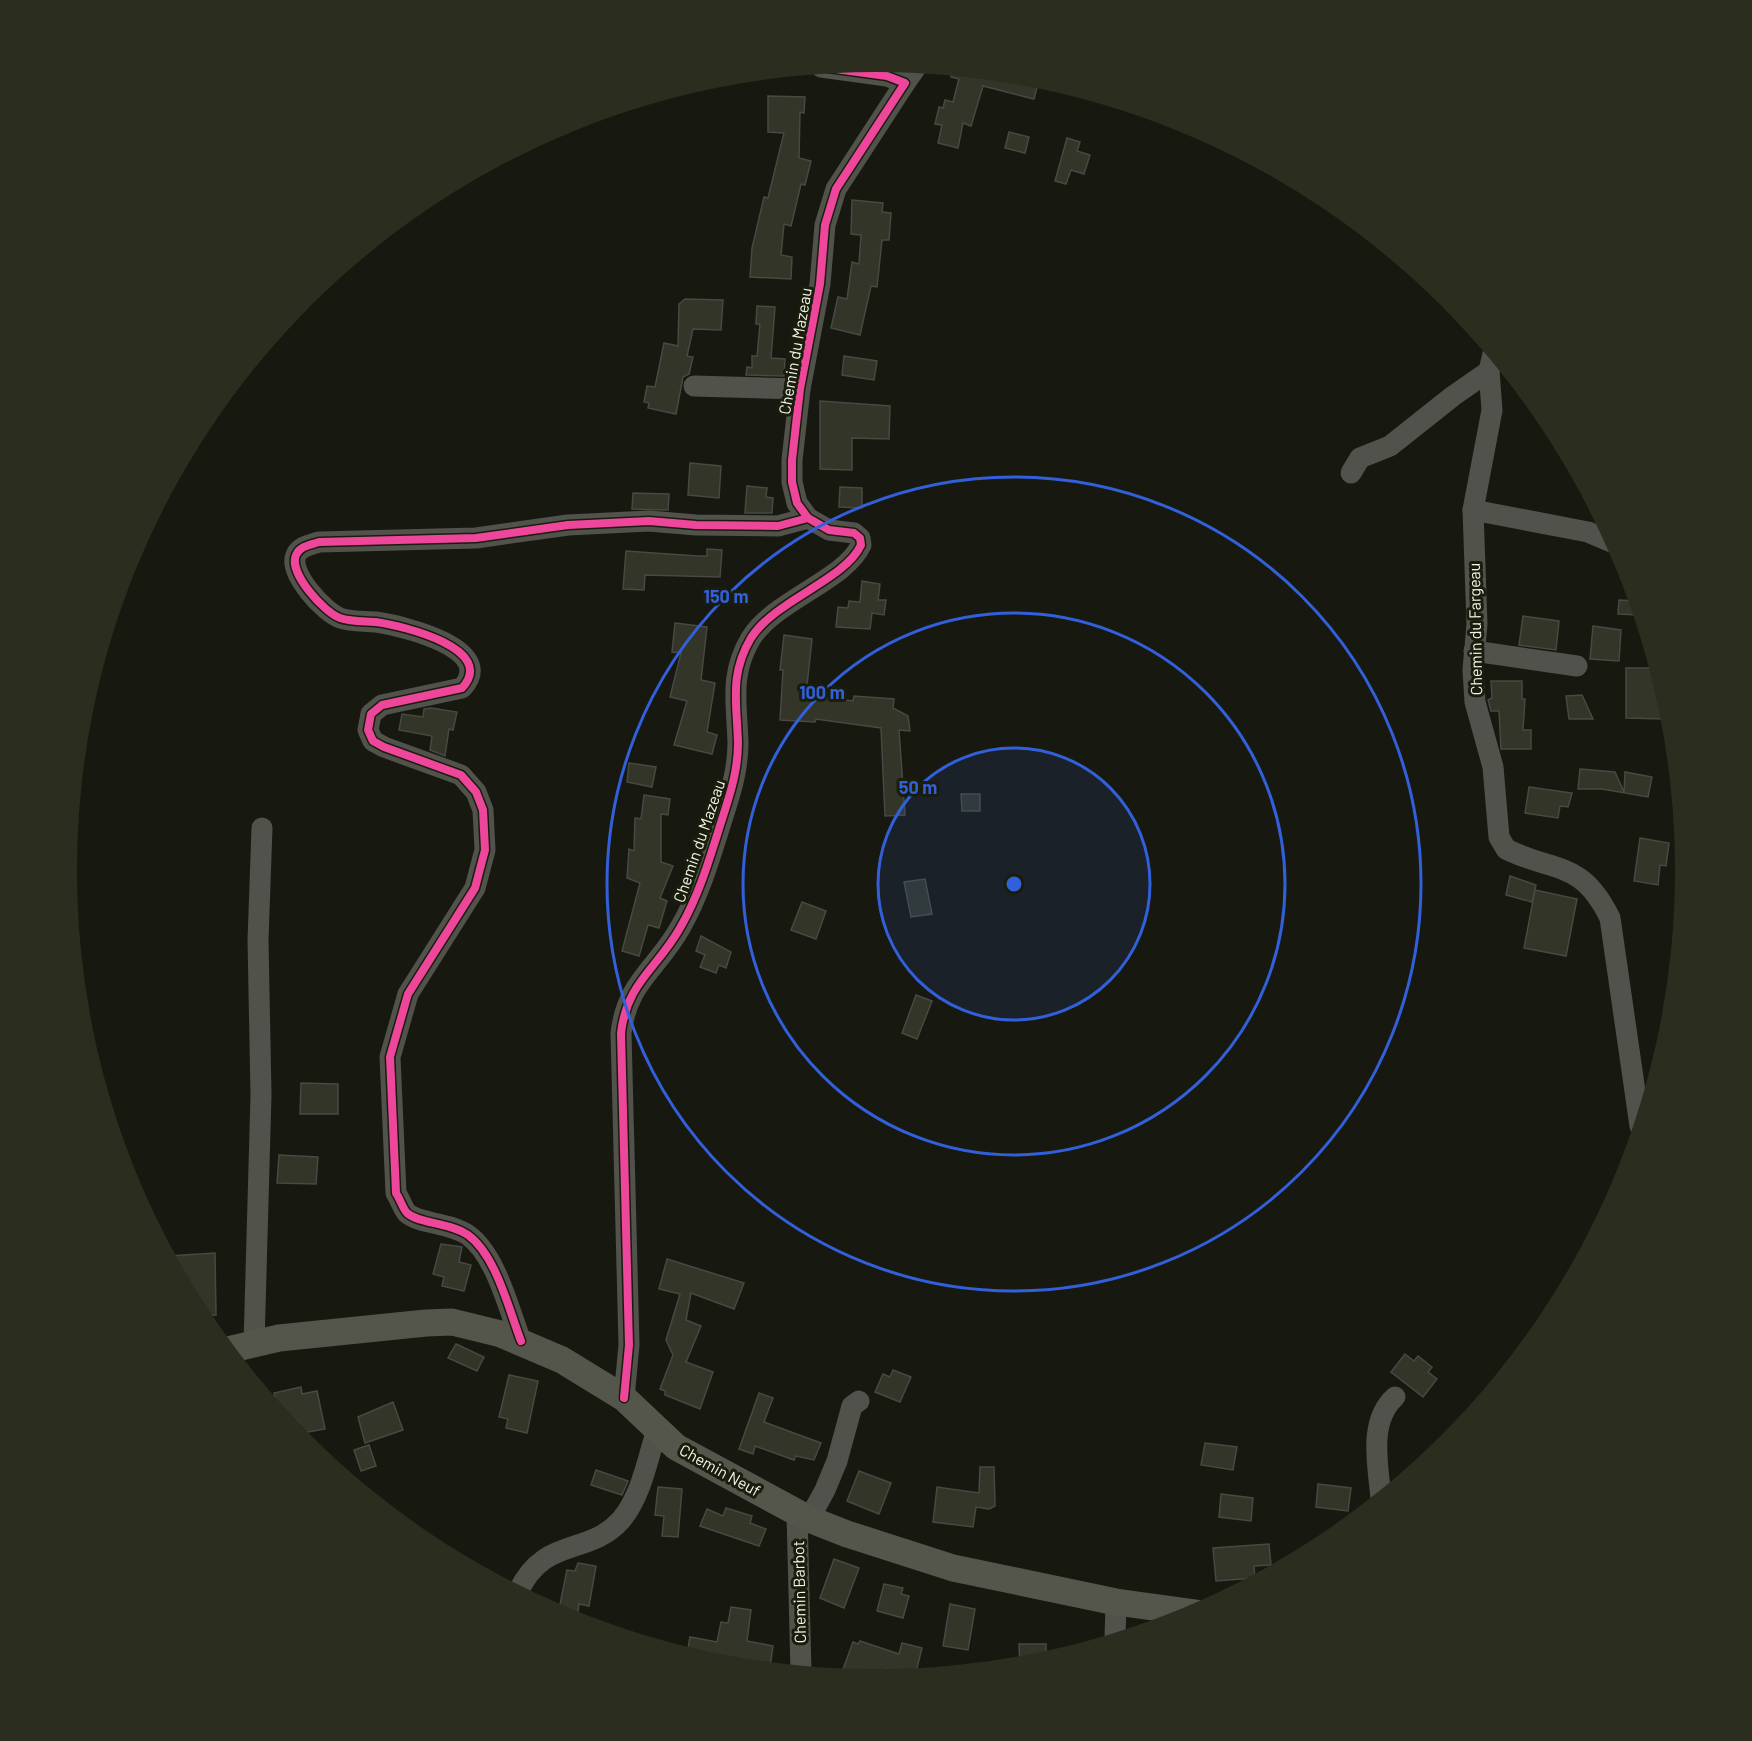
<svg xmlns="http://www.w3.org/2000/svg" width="1752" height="1741" viewBox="0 0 1752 1741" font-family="Barlow,sans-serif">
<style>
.building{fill:#323527;stroke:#474942;stroke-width:1.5}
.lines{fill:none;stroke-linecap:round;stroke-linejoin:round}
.minor{stroke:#50524b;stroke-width:21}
.major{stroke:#54564b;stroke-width:27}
.cycleway-casing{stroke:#1a1d0c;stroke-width:11}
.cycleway{stroke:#ed469a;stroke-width:8}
.ring{fill:none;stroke:#325fda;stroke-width:3}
.labels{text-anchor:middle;stroke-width:6;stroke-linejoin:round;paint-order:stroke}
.street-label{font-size:16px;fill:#f2f5e9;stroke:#1a1d0c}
.centre{fill:#325fda;stroke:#1a1d0c;stroke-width:3}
.ring-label{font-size:18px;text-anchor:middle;font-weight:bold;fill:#325fda;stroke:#1a1d0c;stroke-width:6;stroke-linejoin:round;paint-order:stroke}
</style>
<rect width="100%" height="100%" fill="#171910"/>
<g class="building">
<path d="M 952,69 L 1034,77 L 1039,79 L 1034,99 L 983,86 L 971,126 L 963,123 L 958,148 L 938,143 L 942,125 L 935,124 L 939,107 L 943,108 L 945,100 L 953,102 L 959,79 L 951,77 Z"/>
<path d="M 768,96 L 805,97 L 804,113 L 800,112 L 799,158 L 811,161 L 805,185 L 801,184 L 791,226 L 784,224 L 781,255 L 792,257 L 791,279 L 750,277 L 752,248 L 764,197 L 768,198 L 784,133 L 768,132 Z"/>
<path d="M 1009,132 L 1029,137 L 1025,153 L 1005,148 Z"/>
<path d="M 1067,138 L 1080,142 L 1077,151 L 1090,155 L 1084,174 L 1071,170 L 1066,184 L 1055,181 Z"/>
<path d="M 852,200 L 883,203 L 882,212 L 891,213 L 889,240 L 882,240 L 877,287 L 871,286 L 860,335 L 831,328 L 838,297 L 847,299 L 852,262 L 859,264 L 861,235 L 851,234 Z"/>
<path d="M 685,299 L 723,300 L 721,330 L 693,329 L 687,356 L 693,357 L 689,374 L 683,377 L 676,414 L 648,408 L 649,403 L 644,402 L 647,386 L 655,387 L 664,343 L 678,346 L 679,304 Z"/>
<path d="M 757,306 L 775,307 L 771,358 L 785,359 L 784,376 L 746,375 L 747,367 L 752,368 L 752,356 L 757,356 L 760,324 L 756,324 Z"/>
<path d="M 844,356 L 877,361 L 874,380 L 842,375 Z"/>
<path d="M 820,401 L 890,406 L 889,439 L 852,438 L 852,470 L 820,469 Z"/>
<path d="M 690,463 L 721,466 L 719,498 L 688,495 Z"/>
<path d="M 747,486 L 767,488 L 766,497 L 773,498 L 772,513 L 745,513 Z"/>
<path d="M 840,487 L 862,488 L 862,508 L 839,507 Z"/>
<path d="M 633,493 L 669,494 L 668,510 L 632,509 Z"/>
<path d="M 707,549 L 722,550 L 720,577 L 645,575 L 644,590 L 623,589 L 626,551 L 698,556 L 707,556 Z"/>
<path d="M 862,581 L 880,584 L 878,600 L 886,600 L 884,615 L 872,613 L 870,629 L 836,627 L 838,607 L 848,608 L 849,601 L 860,602 Z"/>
<path d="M 1619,600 L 1636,601 L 1640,615 L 1618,614 Z"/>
<path d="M 1523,616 L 1559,621 L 1556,650 L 1519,645 Z"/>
<path d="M 675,623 L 707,627 L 701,680 L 715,683 L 707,732 L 717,735 L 712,754 L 674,745 L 687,701 L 670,697 L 681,653 L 672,652 Z"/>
<path d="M 1593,626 L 1621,630 L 1619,661 L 1590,659 Z"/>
<path d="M 784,635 L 812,639 L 806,695 L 853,701 L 854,696 L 894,699 L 893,708 L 908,716 L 910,731 L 899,730 L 905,815 L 885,816 L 881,728 L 816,719 L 815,722 L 780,720 L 783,670 L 780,670 Z"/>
<path d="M 1626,668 L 1656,668 L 1661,686 L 1663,719 L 1626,718 Z"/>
<path d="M 1491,681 L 1522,681 L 1522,699 L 1525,699 L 1523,730 L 1531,730 L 1531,749 L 1501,749 L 1499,711 L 1491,711 L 1488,700 L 1492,698 Z"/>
<path d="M 1582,695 L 1593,719 L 1569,719 L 1566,696 Z"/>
<path d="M 431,708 L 457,712 L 453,730 L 449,729 L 445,756 L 430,750 L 432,736 L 399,730 L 402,714 L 423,717 L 424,709 Z"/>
<path d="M 629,763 L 656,767 L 652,787 L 627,782 Z"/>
<path d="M 1580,769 L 1615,772 L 1624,792 L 1625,772 L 1652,777 L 1648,797 L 1602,789 L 1578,789 Z"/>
<path d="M 1529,787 L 1572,793 L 1568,807 L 1560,806 L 1558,818 L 1525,813 Z"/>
<path d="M 961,794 L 980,794 L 980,811 L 962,811 Z"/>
<path d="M 644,795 L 670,799 L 668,815 L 661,814 L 661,862 L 673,866 L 660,898 L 667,901 L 659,928 L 648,925 L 639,956 L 622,951 L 640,883 L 627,878 L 629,849 L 634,851 L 635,818 L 641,819 Z"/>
<path d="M 1640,838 L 1669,843 L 1666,866 L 1660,865 L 1658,885 L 1634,881 Z"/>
<path d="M 1510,876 L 1536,885 L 1532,902 L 1506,895 Z"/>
<path d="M 925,879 L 932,914 L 911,917 L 904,882 Z"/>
<path d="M 1535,890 L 1577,899 L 1566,956 L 1524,948 Z"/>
<path d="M 802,902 L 826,911 L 816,939 L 791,930 Z"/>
<path d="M 701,936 L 731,952 L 726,968 L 719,965 L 716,973 L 700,967 L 705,955 L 696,951 Z"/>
<path d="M 916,995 L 932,1001 L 917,1039 L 902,1033 Z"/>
<path d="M 301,1083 L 338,1084 L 338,1114 L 300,1114 Z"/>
<path d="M 279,1155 L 318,1157 L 316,1184 L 277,1183 Z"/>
<path d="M 441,1244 L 462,1247 L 459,1262 L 471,1265 L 464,1291 L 442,1286 L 444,1277 L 433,1274 Z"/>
<path d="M 215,1253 L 216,1315 L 201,1316 L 169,1256 Z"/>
<path d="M 667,1259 L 744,1283 L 734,1309 L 691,1293 L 686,1320 L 701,1326 L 686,1362 L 713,1372 L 700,1409 L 665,1395 L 665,1391 L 660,1389 L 673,1355 L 666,1340 L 680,1294 L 659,1289 Z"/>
<path d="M 456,1344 L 484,1357 L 477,1371 L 448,1358 Z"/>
<path d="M 1405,1354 L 1414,1361 L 1418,1356 L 1432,1367 L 1428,1372 L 1437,1379 L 1423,1397 L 1391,1372 Z"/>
<path d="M 893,1370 L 911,1377 L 900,1402 L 875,1392 L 883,1374 L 890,1377 Z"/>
<path d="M 509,1375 L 538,1381 L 527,1433 L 506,1428 L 508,1419 L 499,1417 Z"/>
<path d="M 301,1387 L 302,1394 L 317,1391 L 325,1429 L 297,1434 L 277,1410 L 274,1393 Z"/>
<path d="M 759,1393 L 773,1398 L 764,1422 L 821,1443 L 814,1460 L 796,1456 L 794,1460 L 755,1446 L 753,1454 L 739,1449 Z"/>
<path d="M 393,1402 L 403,1430 L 365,1443 L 358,1417 Z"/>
<path d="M 1205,1443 L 1237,1447 L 1233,1470 L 1201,1465 Z"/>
<path d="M 369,1445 L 376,1466 L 361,1471 L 354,1450 Z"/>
<path d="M 980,1467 L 994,1467 L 995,1506 L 989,1509 L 976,1507 L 973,1527 L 933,1522 L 937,1487 L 979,1493 Z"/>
<path d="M 596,1470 L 628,1481 L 622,1495 L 591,1485 Z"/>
<path d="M 859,1471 L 891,1483 L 879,1514 L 847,1501 Z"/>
<path d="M 1318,1484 L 1351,1488 L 1348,1511 L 1316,1507 Z"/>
<path d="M 658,1487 L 682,1489 L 678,1537 L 662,1536 L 664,1516 L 655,1515 Z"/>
<path d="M 1221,1494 L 1253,1498 L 1251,1521 L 1219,1517 Z"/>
<path d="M 726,1508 L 752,1516 L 750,1523 L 766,1529 L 759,1546 L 700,1526 L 707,1509 L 723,1516 Z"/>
<path d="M 1269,1544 L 1271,1565 L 1254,1566 L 1255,1578 L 1216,1581 L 1213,1548 Z"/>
<path d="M 834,1559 L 859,1568 L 844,1608 L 820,1598 Z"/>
<path d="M 578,1563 L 596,1566 L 589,1606 L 579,1604 L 577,1621 L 558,1614 L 567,1570 L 575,1571 Z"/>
<path d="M 884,1584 L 903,1588 L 901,1594 L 909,1596 L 903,1618 L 877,1611 Z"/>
<path d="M 950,1604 L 975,1609 L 968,1650 L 943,1646 Z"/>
<path d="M 731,1607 L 751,1610 L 747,1641 L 773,1646 L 770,1667 L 727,1661 L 726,1665 L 718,1664 L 687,1654 L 690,1637 L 717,1642 L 721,1622 L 728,1623 Z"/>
<path d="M 860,1641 L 899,1654 L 902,1643 L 922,1648 L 915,1676 L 887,1669 L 884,1677 L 879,1676 L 876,1679 L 858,1678 L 842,1672 L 853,1642 L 858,1644 Z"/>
<path d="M 1019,1644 L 1046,1644 L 1046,1660 L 1020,1665 Z"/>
</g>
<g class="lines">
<g class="minor">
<path d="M 905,83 L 917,66"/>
<path d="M 1493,354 L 1489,371 L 1492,410 L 1473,510 L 1477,624 L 1473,670 L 1475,702 L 1493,767 L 1499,837 L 1506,849 C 1554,873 1581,859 1610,918 L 1640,1126"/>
<path d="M 694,386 L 800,389"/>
<path d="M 1351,473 L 1360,458 L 1390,446 L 1453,396 L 1489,371"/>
<path d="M 1473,510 L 1588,532 L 1614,543"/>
<path d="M 1474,651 L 1577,666"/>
<path d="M 521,1341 C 509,1310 496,1255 468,1235 C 449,1222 419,1224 407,1213 C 403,1209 400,1199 396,1193 L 390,1057 L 408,994 L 475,888 L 485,850 L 483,810 L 476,792 L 461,775 L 384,747 L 373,741 L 368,730 L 371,714 L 382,705 L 462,688 C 498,649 404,626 376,622 C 365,621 351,622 340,618 C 324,612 288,573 296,555 C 300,546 310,545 319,542 L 476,538 L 568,525 L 649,521 L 696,525 L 778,526 L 808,518"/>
<path d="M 254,1344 L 261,1095 L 258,940 L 262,828"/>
<path d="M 624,1398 L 629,1345 L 621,1033 C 627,982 657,969 680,928 C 701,892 712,850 725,810 C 732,788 738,767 738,743 C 737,703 729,675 751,638 C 775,600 845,580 861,545 L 860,538 L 854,533 L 829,530 L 808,518 L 797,503 L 792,482 L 792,460 L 800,389 L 820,284 L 825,225 L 836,189 L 905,83 L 887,76 L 821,67"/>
<path d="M 1381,1498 C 1378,1465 1368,1421 1395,1397"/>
<path d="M 797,1513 L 801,1672"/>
<path d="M 809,1519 L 825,1490 L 837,1461 L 852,1406 L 859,1401"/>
<path d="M 518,1592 C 545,1535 588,1557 621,1520 C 641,1497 648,1458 657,1429"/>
<path d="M 1115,1639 L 1116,1602"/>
</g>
<path class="major" d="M 228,1350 L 279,1338 L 426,1323 L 452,1322 L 501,1334 L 562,1360 L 624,1398 L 676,1447 L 809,1519 L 847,1534 L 953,1568 L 1116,1602 L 1196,1613"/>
<defs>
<g id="cycleway">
<path d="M 521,1341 C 509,1310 496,1255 468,1235 C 449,1222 419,1224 407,1213 C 403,1209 400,1199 396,1193 L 390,1057 L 408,994 L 475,888 L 485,850 L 483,810 L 476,792 L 461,775 L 384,747 L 373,741 L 368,730 L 371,714 L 382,705 L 462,688 C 498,649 404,626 376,622 C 365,621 351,622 340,618 C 324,612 288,573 296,555 C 300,546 310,545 319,542 L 476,538 L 568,525 L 649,521 L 696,525 L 778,526 L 808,518"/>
<path d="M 624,1398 L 629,1345 L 621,1033 C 627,982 657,969 680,928 C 701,892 712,850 725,810 C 732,788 738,767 738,743 C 737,703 729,675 751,638 C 775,600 845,580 861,545 L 860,538 L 854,533 L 829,530 L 808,518 L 797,503 L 792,482 L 792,460 L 800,389 L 820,284 L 825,225 L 836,189 L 905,83 L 887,76 L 821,67"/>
</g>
</defs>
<use href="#cycleway" class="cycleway-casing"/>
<use href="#cycleway" class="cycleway"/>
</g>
<circle cx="1014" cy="884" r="136" fill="#325fda" fill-opacity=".12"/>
<g class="ring">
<circle cx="1014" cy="884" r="136"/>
<circle cx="1014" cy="884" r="271"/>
<circle cx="1014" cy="884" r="407"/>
</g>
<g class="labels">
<g class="street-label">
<text transform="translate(795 351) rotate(-80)" y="6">Chemin du Mazeau</text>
<text transform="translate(1475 629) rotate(-91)" y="6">Chemin du Fargeau</text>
<text transform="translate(699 841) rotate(-71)" y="6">Chemin du Mazeau</text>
<text transform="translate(720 1470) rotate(29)" y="6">Chemin Neuf</text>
<text transform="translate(799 1592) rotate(-91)" y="6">Chemin Barbot</text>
</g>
</g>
<path d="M0 0H1752V1741H0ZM875 72H877A798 798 0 0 1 1675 870V871A798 798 0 0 1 877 1669H875A798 798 0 0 1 77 871V870A798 798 0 0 1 875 72Z" fill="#2b2e1e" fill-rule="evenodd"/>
<circle cx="1014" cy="884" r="9" class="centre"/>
<g class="ring-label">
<text x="726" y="603">150 m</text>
<text x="822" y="699">100 m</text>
<text x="918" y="794">50 m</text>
</g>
</svg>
